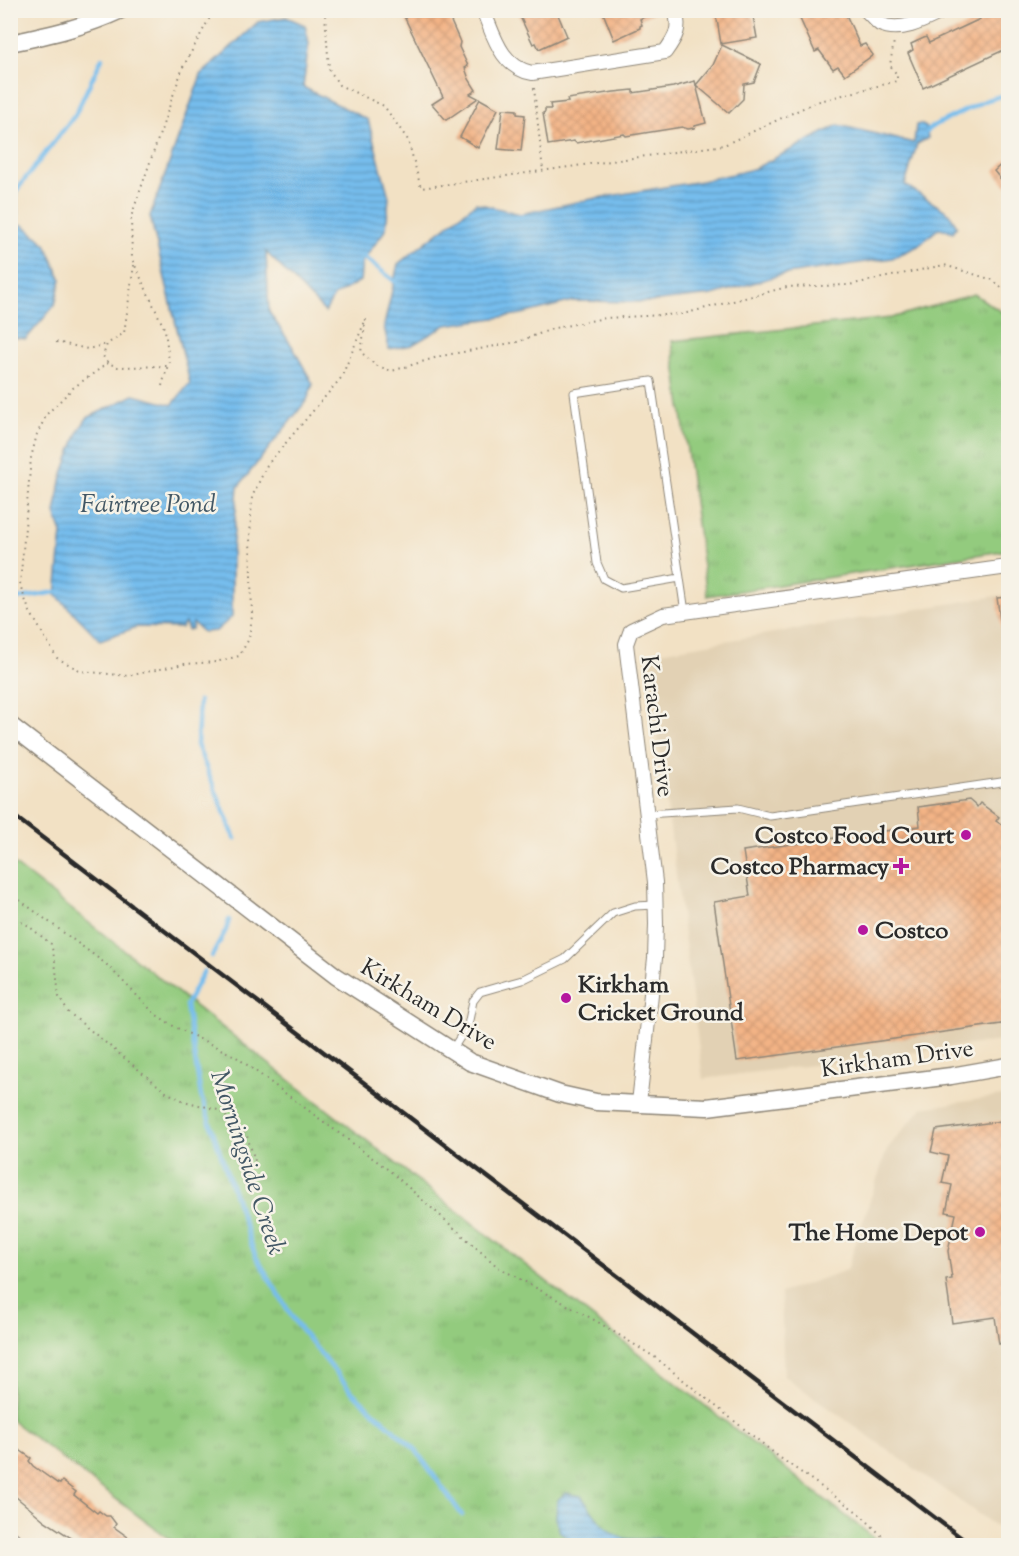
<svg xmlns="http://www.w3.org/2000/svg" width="1019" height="1556" viewBox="0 0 1019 1556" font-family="'Sorts Mill Goudy',serif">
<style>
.built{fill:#e2d1b4}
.grass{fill:url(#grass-tufts);stroke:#5f7b54;stroke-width:1.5}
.water{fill:url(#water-rules);stroke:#50748c;stroke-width:1.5}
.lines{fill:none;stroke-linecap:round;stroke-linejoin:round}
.stream{stroke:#76bded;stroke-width:4.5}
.building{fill:url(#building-cross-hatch)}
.service-casing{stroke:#8e8678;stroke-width:9}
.minor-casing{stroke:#8e8678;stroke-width:16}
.tertiary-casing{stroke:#8e8678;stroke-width:19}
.path{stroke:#8e8678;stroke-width:2;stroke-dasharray:1.5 4.5;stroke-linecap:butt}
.service{stroke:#fff;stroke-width:7}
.minor{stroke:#fff;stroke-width:14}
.tertiary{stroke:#fff;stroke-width:16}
.rail{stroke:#2b2b2b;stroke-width:4.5}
.poi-dot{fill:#b5179e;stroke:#f7f3e8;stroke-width:2}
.labels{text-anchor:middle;stroke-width:5;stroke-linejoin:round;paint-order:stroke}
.street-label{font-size:24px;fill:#2b2b2b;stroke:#f7f3e8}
.poi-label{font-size:24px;font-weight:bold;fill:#2b2b2b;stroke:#f7f3e8;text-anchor:end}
.water-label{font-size:26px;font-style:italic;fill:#425765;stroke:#f7f3e8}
</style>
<defs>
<pattern id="grass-tufts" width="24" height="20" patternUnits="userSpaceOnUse" patternTransform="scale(1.5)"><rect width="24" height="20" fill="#93cb7e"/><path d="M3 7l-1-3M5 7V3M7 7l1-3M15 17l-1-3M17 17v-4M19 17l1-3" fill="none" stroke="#7fae6d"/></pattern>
<pattern id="water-rules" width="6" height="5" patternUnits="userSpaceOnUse" patternTransform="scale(1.5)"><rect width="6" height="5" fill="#76bded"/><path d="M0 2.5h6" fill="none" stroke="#619ac0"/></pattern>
<pattern id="building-cross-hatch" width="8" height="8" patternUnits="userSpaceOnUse" patternTransform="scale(1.5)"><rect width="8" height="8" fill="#f3b385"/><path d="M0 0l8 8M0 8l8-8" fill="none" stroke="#d09a73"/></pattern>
</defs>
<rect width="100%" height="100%" fill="#f7f3e8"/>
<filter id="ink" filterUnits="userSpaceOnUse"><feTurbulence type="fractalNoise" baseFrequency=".0167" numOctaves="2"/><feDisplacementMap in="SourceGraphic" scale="12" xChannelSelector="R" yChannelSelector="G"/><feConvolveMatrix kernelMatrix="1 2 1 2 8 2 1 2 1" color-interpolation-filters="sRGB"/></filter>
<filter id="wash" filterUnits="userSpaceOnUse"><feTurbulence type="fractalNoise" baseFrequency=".008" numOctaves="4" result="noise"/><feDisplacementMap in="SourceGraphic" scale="24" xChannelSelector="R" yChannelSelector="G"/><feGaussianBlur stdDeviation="1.35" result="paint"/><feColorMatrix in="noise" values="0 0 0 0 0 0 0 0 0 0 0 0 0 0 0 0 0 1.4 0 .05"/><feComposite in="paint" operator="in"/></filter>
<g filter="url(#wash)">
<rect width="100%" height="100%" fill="#f2e1c4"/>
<g class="built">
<path d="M 1008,594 L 1008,1040 L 703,1079 L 647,654 Z"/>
<path d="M 1008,1095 L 1008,1535 L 784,1376 L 781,1293 L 847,1270 L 887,1149 L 922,1108 Z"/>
</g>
<g class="grass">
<path d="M 974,294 L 1008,316 L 1008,550 L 707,596 L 672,341 L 891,318 Z"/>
<path d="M 10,861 L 883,1545 L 177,1545 L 11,1420 Z"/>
</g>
<g class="water">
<path d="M 286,17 L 305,25 L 309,43 L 303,87 L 368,120 L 389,197 L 386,229 L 362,262 L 360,281 L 334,296 L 325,312 L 266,252 L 269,312 L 292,346 L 313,384 L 307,400 L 238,487 L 232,552 L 232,617 L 216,631 L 203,632 L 193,623 L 192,629 L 188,630 L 185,623 L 181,628 L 137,627 L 100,640 L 56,595 L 62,533 L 55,513 L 62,476 L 79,430 L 87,418 L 134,395 L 172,405 L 190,383 L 150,216 L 201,75 L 258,22 Z"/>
<path d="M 920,124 L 926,127 L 928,138 L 917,144 L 905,185 L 949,213 L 957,226 L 953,232 L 939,228 L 918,246 L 892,258 L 780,275 L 712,295 L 649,302 L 573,301 L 522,314 L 446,325 L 412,345 L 389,349 L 384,326 L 398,264 L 476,203 L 520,214 L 592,199 L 702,181 L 754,169 L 838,125 L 914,143 L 916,125 Z"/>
<path d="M 11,225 L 23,225 L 46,244 L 61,279 L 55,305 L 26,339 L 11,337 Z"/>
<path d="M 565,1493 L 581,1496 C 592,1510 605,1534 623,1538 C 645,1543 667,1533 687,1545 L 577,1545 L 560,1532 L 556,1518 L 557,1501 Z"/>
</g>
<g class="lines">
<g class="stream">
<path d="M 927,132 L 931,127 L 987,100 L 1008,94"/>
<path d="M 17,231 L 15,192 L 75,115 L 102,58"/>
<path d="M 361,255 L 397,283"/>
<path d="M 10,600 L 62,591"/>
<path d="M 199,701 L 197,745 L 235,839"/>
<path d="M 212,956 L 226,930 L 229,920"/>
<path d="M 204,971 L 186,1005 L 201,1096 L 255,1255 L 297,1325 L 352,1392 L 415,1449 L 462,1515"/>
</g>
</g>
<g id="blocks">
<g class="building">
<path d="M 401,10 L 446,10 L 460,42 L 459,47 L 468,66 L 465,68 L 469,79 L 476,90 L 470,94 L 478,98 L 446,120 L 432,104 L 443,97 Z"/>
<path d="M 517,10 L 556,10 L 567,36 L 539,49 L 536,43 L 533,44 Z"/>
<path d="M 602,10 L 659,10 L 640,19 L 642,25 L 640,26 L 640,28 L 614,40 Z"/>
<path d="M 713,10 L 752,10 L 757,38 L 721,44 L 717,20 Z"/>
<path d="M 796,10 L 844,10 L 860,46 L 865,44 L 873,55 L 845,75 L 838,66 L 833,69 L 819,50 L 815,52 Z"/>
<path d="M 985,10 L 1008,10 L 1008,48 L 923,88 L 908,53 L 913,50 L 911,44 L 926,37 L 929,43 L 980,19 L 978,14 Z"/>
<path d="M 722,45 L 761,64 L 754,82 L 744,84 L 743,99 L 729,113 L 696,85 L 713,65 Z"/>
<path d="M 695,81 L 706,123 L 695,126 L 694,128 L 688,129 L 682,127 L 626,136 L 624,134 L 576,143 L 574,141 L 548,145 L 543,113 L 545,112 L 545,109 L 551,109 L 550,104 L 568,102 L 567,99 L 614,92 L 633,90 L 633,93 L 673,87 Z"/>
<path d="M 480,99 L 498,109 L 478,148 L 460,137 Z"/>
<path d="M 503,109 L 517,110 L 517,114 L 525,115 L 521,151 L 498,149 Z"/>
<path d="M 1008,158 L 1008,188 L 994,171 Z"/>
<path d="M 1008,597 L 1008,632 L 1002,632 L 997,598 Z"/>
<path d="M 969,800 L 977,807 L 980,803 L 999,817 L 996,821 L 1005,827 L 1008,850 L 1008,959 L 1007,960 L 1008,1023 L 737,1061 L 714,902 L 750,896 L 743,851 L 920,826 L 918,807 Z"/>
<path d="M 1008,1120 L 1008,1342 L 999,1344 L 995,1317 L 952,1323 L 946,1280 L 952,1279 L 948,1251 L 956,1214 L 946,1212 L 952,1185 L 942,1183 L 948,1156 L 931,1152 L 936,1130 Z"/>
<path d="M 10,1449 L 16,1452 L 18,1449 L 31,1458 L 29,1461 L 33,1466 L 57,1483 L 60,1484 L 62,1481 L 76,1492 L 74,1495 L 97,1513 L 99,1511 L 106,1516 L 110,1516 L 116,1524 L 114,1527 L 139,1545 L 82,1545 L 45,1521 L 10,1492 Z"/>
</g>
</g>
</g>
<g filter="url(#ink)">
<use href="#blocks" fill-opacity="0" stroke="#8e8678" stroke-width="1.5"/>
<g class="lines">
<defs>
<g id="service">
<path d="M 680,578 L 621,588 L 604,579 L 597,563 L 574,393 L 651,381 L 685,612"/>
<path d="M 647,814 L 738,808 L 770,816 L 1008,781"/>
<path d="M 452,1050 L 468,1025 L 473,1001 L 480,992 L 522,980 L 565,959 L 613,913 L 635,906 L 656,905"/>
</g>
<g id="minor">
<path d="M 483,10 C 494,36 501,67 532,73 L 665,52 C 676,37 681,28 675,10"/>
<path d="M 866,10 C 870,14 876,21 880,24 C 901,34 927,19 945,10"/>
<path d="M 639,1103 L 655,958 L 656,924 L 655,882 L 626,644 L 631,630 L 663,615 L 1008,567"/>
<path d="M 10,1537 L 22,1546"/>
</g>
<g id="tertiary">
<path d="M 10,43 C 49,35 85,27 121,10"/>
<path d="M 10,725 L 336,976 L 470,1062 L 560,1094 L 596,1102 L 707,1107 L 951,1076 L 1008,1066"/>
</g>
</defs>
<use href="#service" class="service-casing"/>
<use href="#minor" class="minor-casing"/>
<use href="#tertiary" class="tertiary-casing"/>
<g class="path">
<path d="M 322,10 L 325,15 L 329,69 L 339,85 L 384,106 L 408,140 L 421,188 L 724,145 L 816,102 L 897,81 L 897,75 L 890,65 L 894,41"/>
<path d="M 534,88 L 543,171"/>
<path d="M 134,265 L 124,333 L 107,344 L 103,356 L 108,363 L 118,367 L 168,366"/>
<path d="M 56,342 L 88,349 L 107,344"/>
<path d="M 108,363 L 73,388 L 47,414 L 37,434 L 31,458 L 20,585 L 29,610 L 57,658 L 81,671 L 128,676 L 184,664 L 216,662 L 239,656 L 249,639 L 252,616 L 250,537 L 252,497 L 267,465 L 341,378 L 366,319 L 361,352 L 375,365 L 392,371 L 441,356 L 517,342 L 555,328 L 605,318 L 683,314 L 787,287 L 849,285 L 944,265 L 993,280 L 1008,294"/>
<path d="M 162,386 L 169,361 L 165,330 L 132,259 L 131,217 L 183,67 L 214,10"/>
<path d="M 10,893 L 106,964 L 155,1014 L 175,1027 L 235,1056 L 390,1171 L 498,1267 L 598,1322 L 656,1358 L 779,1457 L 860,1514 L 892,1546"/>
<path d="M 10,918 L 26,924 L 51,944 L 55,961 L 59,997 L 68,1012 L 166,1092 L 184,1101 L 218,1110 L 246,1133 L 256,1164"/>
</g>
<use href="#service" class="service"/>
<use href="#minor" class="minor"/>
<use href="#tertiary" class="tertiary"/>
<path class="rail" d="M 10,813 L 972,1546"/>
</g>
</g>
<g class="poi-dot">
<circle cx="966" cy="835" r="6"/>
<path d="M898 857h6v6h6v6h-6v6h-6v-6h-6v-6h6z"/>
<circle cx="863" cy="930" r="6"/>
<circle cx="566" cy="998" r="6"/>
<circle cx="980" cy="1232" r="6"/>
</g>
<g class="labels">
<g class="street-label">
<text transform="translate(658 726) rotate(83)" y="8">Karachi Drive</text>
<text transform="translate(429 1004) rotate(31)" y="8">Kirkham Drive</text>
<text transform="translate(897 1058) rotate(-8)" y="8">Kirkham Drive</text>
</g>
<g class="poi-label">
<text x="954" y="843">Costco Food Court</text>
<text x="889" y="874">Costco Pharmacy</text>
<text x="875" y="938" text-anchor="start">Costco</text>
<text x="578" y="992" text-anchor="start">Kirkham<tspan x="578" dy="28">Cricket Ground</tspan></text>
<text x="968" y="1240">The Home Depot</text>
</g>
<g class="water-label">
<text x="148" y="512">Fairtree Pond</text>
<text transform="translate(249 1162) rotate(72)" y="9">Morningside Creek</text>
</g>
</g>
<rect width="1019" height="1556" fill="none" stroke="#f7f3e8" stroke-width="36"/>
</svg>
